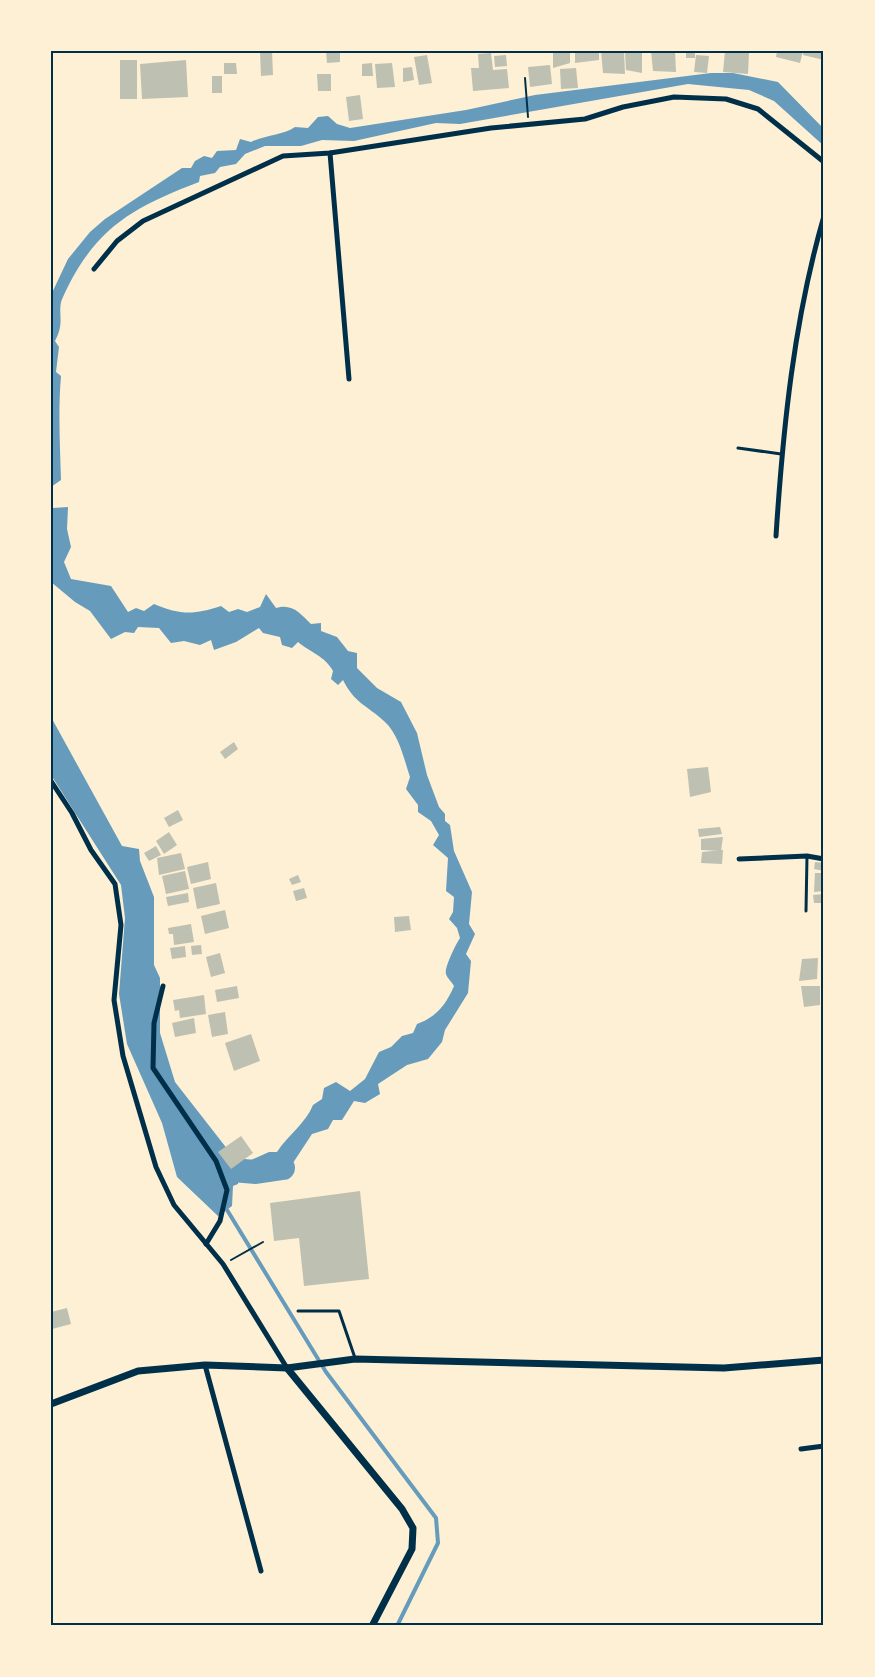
<svg xmlns="http://www.w3.org/2000/svg" width="875" height="1677" viewBox="0 0 875 1677" font-family="'IBM Plex Sans',sans-serif">
<style>
.water{fill:#669bbc}
.lines{fill:none;stroke-linecap:round;stroke-linejoin:round}
.stream{stroke:#669bbc;stroke-width:4}
.river{stroke:#669bbc;stroke-width:24}
.building{fill:#bec0b2}
.path{stroke:#003049;stroke-width:2}
.service{stroke:#003049;stroke-width:3}
.minor{stroke:#003049;stroke-width:5}
.tertiary{stroke:#003049;stroke-width:7}
.neatline{fill:none;stroke:#003049;stroke-width:2}
</style>
<rect width="100%" height="100%" fill="#fdf0d5"/>
<g class="water">
<path d="M 711,73 L 733,73 L 778,82 L 824,129 L 824,146 L 774,101 L 749,90 L 688,84 L 460,124 L 436,123 L 354,141 L 322,140 L 301,146 L 265,146 L 245,154 L 236,164 L 220,167 L 215,173 L 200,176 L 199,182 C 131,208 94,229 63,297 C 56,311 66,321 55,341 L 59,347 L 56,372 L 61,376 C 58,410 60,445 61,480 L 51,487 L 51,295 L 68,259 L 90,232 L 105,219 L 182,168 L 191,168 L 195,161 L 204,156 L 212,158 L 217,151 L 236,150 L 240,139 L 251,142 C 265,135 284,135 295,127 L 308,128 L 318,117 L 328,116 L 337,124 L 350,128 L 466,110 L 535,95 Z"/>
<path d="M 51,505 L 53,508 L 68,507 L 67,529 L 71,547 L 64,562 L 71,579 L 111,586 L 128,612 L 136,608 L 144,611 L 154,604 C 180,615 194,615 221,606 L 229,612 L 238,609 L 247,612 L 260,607 L 266,594 L 276,608 C 292,603 300,613 311,624 L 321,623 L 321,631 L 337,637 L 348,651 L 357,653 L 357,668 L 377,688 L 401,702 L 417,733 L 427,775 L 439,807 L 445,814 L 445,821 L 450,825 L 454,851 L 472,892 L 469,924 L 475,934 L 466,954 L 471,961 L 468,993 L 445,1030 L 442,1042 L 428,1059 L 407,1065 L 378,1084 L 380,1094 L 365,1103 L 354,1101 L 342,1120 L 333,1120 L 328,1129 L 312,1134 L 289,1169 L 270,1182 L 250,1177 L 251,1160 L 269,1152 L 277,1152 C 288,1135 306,1123 313,1105 L 322,1099 L 324,1088 L 336,1082 L 350,1091 L 365,1079 L 379,1052 L 391,1047 L 402,1036 L 413,1033 L 417,1024 C 436,1017 446,1005 454,986 C 452,982 447,978 446,974 C 444,968 456,944 460,938 L 457,928 L 449,919 L 453,912 L 454,897 L 446,891 L 448,858 L 433,845 L 439,835 L 431,821 L 418,812 L 418,805 L 406,789 L 410,777 C 404,759 399,735 385,722 C 367,705 355,704 343,680 L 338,685 L 331,679 L 333,671 C 325,656 311,653 298,642 L 292,648 L 282,645 L 280,637 L 263,633 L 259,628 L 236,642 L 214,650 L 211,640 L 200,645 L 184,641 L 171,643 L 159,628 L 138,627 L 134,633 L 125,632 L 111,639 L 90,611 L 75,602 L 51,582 Z"/>
<path d="M 51,717 L 122,846 L 139,849 L 140,861 L 154,897 L 154,965 L 160,978 L 160,1033 L 175,1082 L 239,1164 L 238,1184 L 233,1186 L 232,1206 L 218,1216 L 177,1177 L 162,1123 L 127,1044 L 119,994 L 125,918 L 121,885 L 51,775 Z"/>
</g>
<g class="lines">
<path class="stream" d="M 224,1205 L 326,1372 L 436,1518 L 438,1543 L 397,1626"/>
<path class="river" d="M 208,1168 L 256,1172 L 283,1168"/>
</g>
<g class="building">
<path d="M 260,51 L 272,51 L 273,75 L 261,76 Z"/>
<path d="M 326,51 L 340,51 L 340,62 L 327,63 Z"/>
<path d="M 553,51 L 570,51 L 570,63 L 553,68 Z"/>
<path d="M 575,51 L 599,51 L 599,60 L 575,63 Z"/>
<path d="M 601,51 L 624,51 L 625,74 L 603,73 Z"/>
<path d="M 642,51 L 642,73 L 626,70 L 625,52 Z"/>
<path d="M 651,51 L 675,51 L 676,72 L 653,71 Z"/>
<rect x="686" y="51" width="9" height="7"/>
<path d="M 725,51 L 749,52 L 748,74 L 723,72 Z"/>
<path d="M 777,51 L 803,51 L 800,63 L 776,57 Z"/>
<path d="M 804,51 L 824,51 L 824,60 L 803,55 Z"/>
<path d="M 491,53 L 493,70 L 507,69 L 509,88 L 473,91 L 471,68 L 479,68 L 478,54 Z"/>
<path d="M 427,55 L 432,83 L 419,85 L 414,57 Z"/>
<path d="M 506,55 L 507,66 L 495,67 L 494,56 Z"/>
<path d="M 696,55 L 709,56 L 707,73 L 694,72 Z"/>
<rect x="120" y="60" width="17" height="39"/>
<path d="M 186,60 L 188,97 L 142,99 L 140,64 Z"/>
<path d="M 224,63 L 236,63 L 237,74 L 224,74 Z"/>
<path d="M 372,63 L 373,76 L 362,76 L 362,64 Z"/>
<path d="M 392,63 L 395,87 L 377,88 L 375,64 Z"/>
<path d="M 550,65 L 552,84 L 530,87 L 528,67 Z"/>
<path d="M 412,67 L 414,80 L 403,82 L 403,68 Z"/>
<path d="M 576,68 L 578,88 L 561,89 L 560,69 Z"/>
<path d="M 317,74 L 331,74 L 331,91 L 318,91 Z"/>
<rect x="212" y="76" width="10" height="17"/>
<path d="M 360,95 L 363,119 L 349,121 L 346,97 Z"/>
<path d="M 234,742 L 238,749 L 225,759 L 220,752 Z"/>
<path d="M 708,767 L 711,792 L 690,797 L 687,769 Z"/>
<path d="M 178,810 L 183,820 L 169,827 L 164,818 Z"/>
<path d="M 720,827 L 722,834 L 699,837 L 698,829 Z"/>
<path d="M 169,832 L 177,845 L 164,854 L 156,841 Z"/>
<path d="M 723,837 L 721,851 L 701,850 L 701,839 Z"/>
<path d="M 156,846 L 161,855 L 149,861 L 144,853 Z"/>
<path d="M 723,850 L 722,864 L 701,863 L 702,852 Z"/>
<path d="M 181,853 L 185,869 L 159,875 L 157,858 Z"/>
<path d="M 208,862 L 211,879 L 191,884 L 187,867 Z"/>
<path d="M 815,862 L 824,863 L 824,871 L 814,869 Z"/>
<path d="M 185,871 L 189,889 L 166,894 L 162,876 Z"/>
<path d="M 815,873 L 824,873 L 824,891 L 814,892 Z"/>
<path d="M 298,875 L 301,882 L 292,885 L 289,879 Z"/>
<path d="M 216,883 L 220,904 L 197,909 L 193,888 Z"/>
<path d="M 304,888 L 307,898 L 296,901 L 293,891 Z"/>
<path d="M 188,893 L 189,902 L 168,906 L 166,897 Z"/>
<path d="M 824,894 L 824,903 L 814,903 L 813,895 Z"/>
<path d="M 225,910 L 229,928 L 205,934 L 201,916 Z"/>
<path d="M 409,916 L 411,930 L 395,932 L 394,917 Z"/>
<path d="M 191,924 L 194,942 L 174,945 L 173,934 L 169,934 L 168,928 Z"/>
<path d="M 201,945 L 202,954 L 192,955 L 191,946 Z"/>
<path d="M 185,946 L 186,957 L 172,959 L 170,948 Z"/>
<path d="M 220,953 L 225,973 L 211,977 L 206,957 Z"/>
<path d="M 818,958 L 817,979 L 799,981 L 802,959 Z"/>
<path d="M 237,986 L 239,998 L 217,1002 L 215,990 Z"/>
<path d="M 801,986 L 820,986 L 820,1005 L 804,1007 Z"/>
<path d="M 204,995 L 206,1014 L 180,1018 L 179,1010 L 175,1011 L 173,1000 Z"/>
<path d="M 225,1012 L 228,1034 L 212,1037 L 208,1015 Z"/>
<path d="M 194,1018 L 196,1033 L 175,1037 L 172,1023 Z"/>
<path d="M 251,1034 L 260,1061 L 234,1071 L 225,1043 Z"/>
<path d="M 241,1136 L 253,1153 L 231,1169 L 218,1152 Z"/>
<path d="M 360,1191 L 369,1279 L 304,1286 L 299,1238 L 274,1241 L 270,1203 Z"/>
<path d="M 67,1308 L 71,1324 L 52,1329 L 51,1312 Z"/>
</g>
<g class="lines">
<g class="path">
<path d="M 525,78 L 528,117"/>
<path d="M 231,1260 L 263,1242"/>
</g>
<g class="service">
<path d="M 738,448 L 781,454"/>
<path d="M 806,911 L 807,856"/>
<path d="M 298,1311 L 339,1311 L 355,1358"/>
</g>
<g class="minor">
<path d="M 330,153 L 349,379"/>
<path d="M 94,269 L 117,241 L 143,221 L 283,156 L 330,153 L 491,128 L 585,119 L 623,107 L 674,97 L 726,99 L 758,109 L 824,162"/>
<path d="M 776,536 C 783,428 794,319 824,216"/>
<path d="M 51,781 L 72,813 L 91,850 L 115,884 L 121,925 L 114,1000 L 123,1056 L 156,1167 L 174,1205 L 223,1264 L 287,1368"/>
<path d="M 739,859 L 807,856 L 824,859"/>
<path d="M 163,986 L 154,1023 L 153,1068 L 216,1161 L 227,1190 L 220,1221 L 206,1244"/>
<path d="M 205,1365 L 261,1571"/>
<path d="M 801,1449 L 824,1446"/>
</g>
<g class="tertiary">
<path d="M 287,1368 L 402,1509 L 413,1528 L 412,1549 L 372,1626"/>
<path d="M 51,1404 L 138,1371 L 205,1365 L 287,1368 L 355,1359 L 724,1368 L 824,1360"/>
</g>
</g>
<rect width="875" height="1677" fill="none" stroke="#fdf0d5" stroke-width="105"/>
<rect x="52" y="52" width="770" height="1572" class="neatline"/>
</svg>
